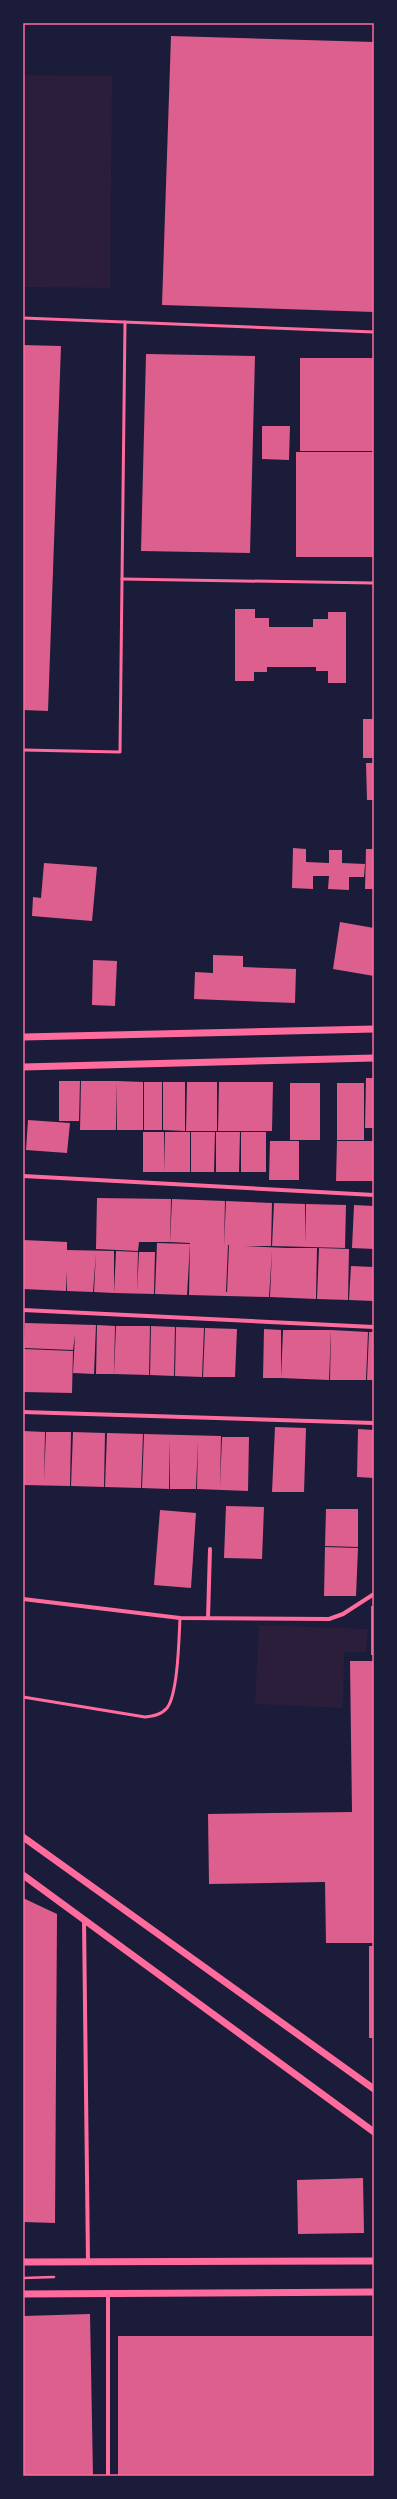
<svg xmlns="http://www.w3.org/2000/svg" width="397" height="2499" viewBox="0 0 397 2499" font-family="'Work Sans',sans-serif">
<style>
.green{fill:#2a1e3b}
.building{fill:#dd5f8e;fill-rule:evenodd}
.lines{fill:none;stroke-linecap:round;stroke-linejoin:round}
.path{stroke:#ff6b9d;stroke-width:2.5}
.service{stroke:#ff6b9d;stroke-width:3}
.minor{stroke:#ff6b9d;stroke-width:4}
.tertiary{stroke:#ff6b9d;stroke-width:7}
.neatline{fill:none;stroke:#ff6b9d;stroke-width:1.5}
</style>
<rect width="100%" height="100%" fill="#1b1b3a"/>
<g class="green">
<path d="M 23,75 L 112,76 L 110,288 L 23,287 Z"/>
<path d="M 259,1625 L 368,1629 L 366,1652 L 344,1652 L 343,1708 L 255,1704 Z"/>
</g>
<g class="building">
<path d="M 171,36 L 374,42 L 374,312 L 162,305 Z"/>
<path d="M 23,345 L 61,346 L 48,711 L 23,710 Z"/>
<path d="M 146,354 L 255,356 L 250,553 L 141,551 Z"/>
<rect x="300" y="358" width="74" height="93"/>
<path d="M 262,426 L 290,426 L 289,460 L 262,459 Z"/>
<rect x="296" y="452" width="78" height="105"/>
<path d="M 235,609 L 255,609 L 255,618 L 269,618 L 269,627 L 313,627 L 313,619 L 328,619 L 328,612 L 346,612 L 346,683 L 328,683 L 328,671 L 316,671 L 316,667 L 267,667 L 267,672 L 254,672 L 254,681 L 235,681 Z"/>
<rect x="363" y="719" width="11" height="39"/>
<path d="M 366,763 L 374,763 L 374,800 L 367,800 Z"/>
<path d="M 293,848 L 306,849 L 306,862 L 329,863 L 329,850 L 342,850 L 342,863 L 365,864 L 364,877 L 349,877 L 349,890 L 328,889 L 329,876 L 313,876 L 313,889 L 292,888 Z"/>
<path d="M 366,849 L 374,849 L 374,889 L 365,889 Z"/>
<path d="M 44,863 L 97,867 L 92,921 L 32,916 L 33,897 L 41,898 Z"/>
<path d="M 340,922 L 374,928 L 374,976 L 333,969 Z"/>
<path d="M 213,955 L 243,956 L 243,967 L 296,969 L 295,1003 L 194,999 L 195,972 L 213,973 Z"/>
<path d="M 93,960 L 117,961 L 115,1006 L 92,1005 Z"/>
<path d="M 366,1078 L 374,1078 L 374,1128 L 365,1128 Z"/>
<path d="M 59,1081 L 80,1081 L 79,1121 L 59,1121 Z"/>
<path d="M 81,1081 L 117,1081 L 116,1130 L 80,1130 Z"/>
<path d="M 117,1081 L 143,1082 L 143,1130 L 117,1130 Z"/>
<rect x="144" y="1082" width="18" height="48"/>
<path d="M 163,1082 L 185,1082 L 185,1131 L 163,1130 Z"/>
<path d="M 187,1082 L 217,1082 L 217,1131 L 186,1131 Z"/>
<path d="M 219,1082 L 273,1082 L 272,1131 L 218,1131 Z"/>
<rect x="290" y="1083" width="30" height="57"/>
<rect x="337" y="1083" width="27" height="57"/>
<path d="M 28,1120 L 70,1123 L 67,1153 L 26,1150 Z"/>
<rect x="143" y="1132" width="21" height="40"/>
<path d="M 165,1132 L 190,1132 L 190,1172 L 164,1172 Z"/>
<path d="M 191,1132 L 215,1132 L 214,1172 L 191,1172 Z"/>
<path d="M 216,1132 L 240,1132 L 239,1172 L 216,1172 Z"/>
<rect x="241" y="1132" width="25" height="40"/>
<path d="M 270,1141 L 299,1141 L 299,1180 L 269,1180 Z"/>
<path d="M 337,1141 L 374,1141 L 374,1181 L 336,1181 Z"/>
<path d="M 97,1198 L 171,1199 L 170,1242 L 139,1242 L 138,1251 L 96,1249 Z"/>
<path d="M 172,1199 L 225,1201 L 224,1247 L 226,1201 L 272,1203 L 271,1246 L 244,1246 L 287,1248 L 285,1294 L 287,1248 L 317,1248 L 316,1299 L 270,1297 L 272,1250 L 269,1297 L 189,1295 L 190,1243 L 170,1242 ZM 228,1245 L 229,1245 L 227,1292 L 226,1292 Z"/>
<path d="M 274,1203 L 305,1204 L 305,1244 L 306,1204 L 346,1205 L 345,1248 L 272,1246 Z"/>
<path d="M 354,1205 L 374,1206 L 374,1249 L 352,1248 Z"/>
<path d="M 23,1240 L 67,1242 L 67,1250 L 114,1251 L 114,1293 L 94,1292 L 96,1253 L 93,1292 L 67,1291 L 67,1271 L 66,1291 L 23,1289 Z"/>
<path d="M 157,1243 L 190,1244 L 187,1295 L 155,1294 Z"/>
<path d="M 319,1248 L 349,1249 L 348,1300 L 317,1299 Z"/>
<path d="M 116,1251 L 138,1252 L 137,1291 L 139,1252 L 155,1252 L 154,1294 L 114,1293 Z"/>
<path d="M 351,1266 L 374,1267 L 374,1301 L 349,1300 Z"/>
<path d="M 25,1323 L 96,1325 L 94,1374 L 73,1373 L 75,1335 L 73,1350 L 24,1348 Z"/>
<path d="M 97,1325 L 115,1326 L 114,1374 L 96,1374 Z"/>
<path d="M 116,1326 L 150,1326 L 149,1375 L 114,1374 Z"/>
<path d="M 151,1326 L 175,1327 L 174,1376 L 150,1375 Z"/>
<path d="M 176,1327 L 204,1328 L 202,1377 L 175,1376 Z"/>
<path d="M 205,1328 L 237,1329 L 235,1377 L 203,1377 Z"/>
<path d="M 264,1329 L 281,1330 L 281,1378 L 263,1378 Z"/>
<path d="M 283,1330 L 331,1330 L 329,1380 L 281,1378 Z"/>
<path d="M 331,1330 L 368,1332 L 366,1380 L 330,1380 Z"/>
<path d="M 369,1332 L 374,1332 L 374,1380 L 367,1380 Z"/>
<path d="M 24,1349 L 73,1351 L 72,1393 L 23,1392 Z"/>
<path d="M 275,1427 L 306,1428 L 304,1492 L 272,1492 Z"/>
<path d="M 358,1429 L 374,1430 L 374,1478 L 357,1477 Z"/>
<path d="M 23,1431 L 45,1432 L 44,1481 L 46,1432 L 71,1432 L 70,1486 L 23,1485 Z"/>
<path d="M 73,1432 L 105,1433 L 104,1487 L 71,1486 Z"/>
<path d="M 107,1433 L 143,1434 L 141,1488 L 105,1487 Z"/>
<path d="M 144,1434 L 221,1436 L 220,1487 L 222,1437 L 249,1437 L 248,1491 L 197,1489 L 198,1440 L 196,1489 L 170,1489 L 170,1439 L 169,1489 L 142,1488 Z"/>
<path d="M 226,1506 L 264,1507 L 262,1559 L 224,1558 Z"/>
<path d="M 326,1509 L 358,1509 L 358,1547 L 325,1546 Z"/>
<path d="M 160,1510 L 196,1513 L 191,1588 L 154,1585 Z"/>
<path d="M 325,1547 L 358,1548 L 356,1596 L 324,1596 Z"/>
<rect x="371" y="1606" width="3" height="49"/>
<path d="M 350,1661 L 374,1661 L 374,1943 L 326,1943 L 325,1882 L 209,1884 L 208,1814 L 352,1812 Z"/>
<path d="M 23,1898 L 57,1914 L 55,2223 L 23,2222 Z"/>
<rect x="369" y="1946" width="5" height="92"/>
<path d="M 363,2178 L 364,2233 L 298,2234 L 297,2180 Z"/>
<path d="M 90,2314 L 93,2476 L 23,2476 L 23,2316 Z"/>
<rect x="118" y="2336" width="256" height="140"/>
</g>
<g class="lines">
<path class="path" d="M 23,2278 L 54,2277"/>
<g class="service">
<path d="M 23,318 L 374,332"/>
<path d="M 122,579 L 374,583"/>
<path d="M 23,750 L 120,752 L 125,322"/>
<path d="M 23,1697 L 145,1717 C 153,1716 161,1715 167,1708 C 178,1694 179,1638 180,1618"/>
</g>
<g class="minor">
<path d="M 23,1176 L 374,1195"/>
<path d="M 23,1310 L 374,1327"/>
<path d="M 23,1412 L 374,1423"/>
<path d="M 23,1599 L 180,1618 L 329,1619 L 343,1614 L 374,1594"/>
<path d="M 208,1618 L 210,1549"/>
<path d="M 84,1920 L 88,2262"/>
<path d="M 108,2294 L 108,2476"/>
</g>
<g class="tertiary">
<path d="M 23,1037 L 374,1029"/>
<path d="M 23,1067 L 374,1058"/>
<path d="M 23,1837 L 374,2089"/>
<path d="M 23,1875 L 374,2132"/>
<path d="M 23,2262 L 374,2261"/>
<path d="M 23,2294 L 374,2292"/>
</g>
</g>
<rect width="397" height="2499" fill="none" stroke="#1b1b3a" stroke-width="48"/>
<rect x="24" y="24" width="349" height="2451" class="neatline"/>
</svg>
